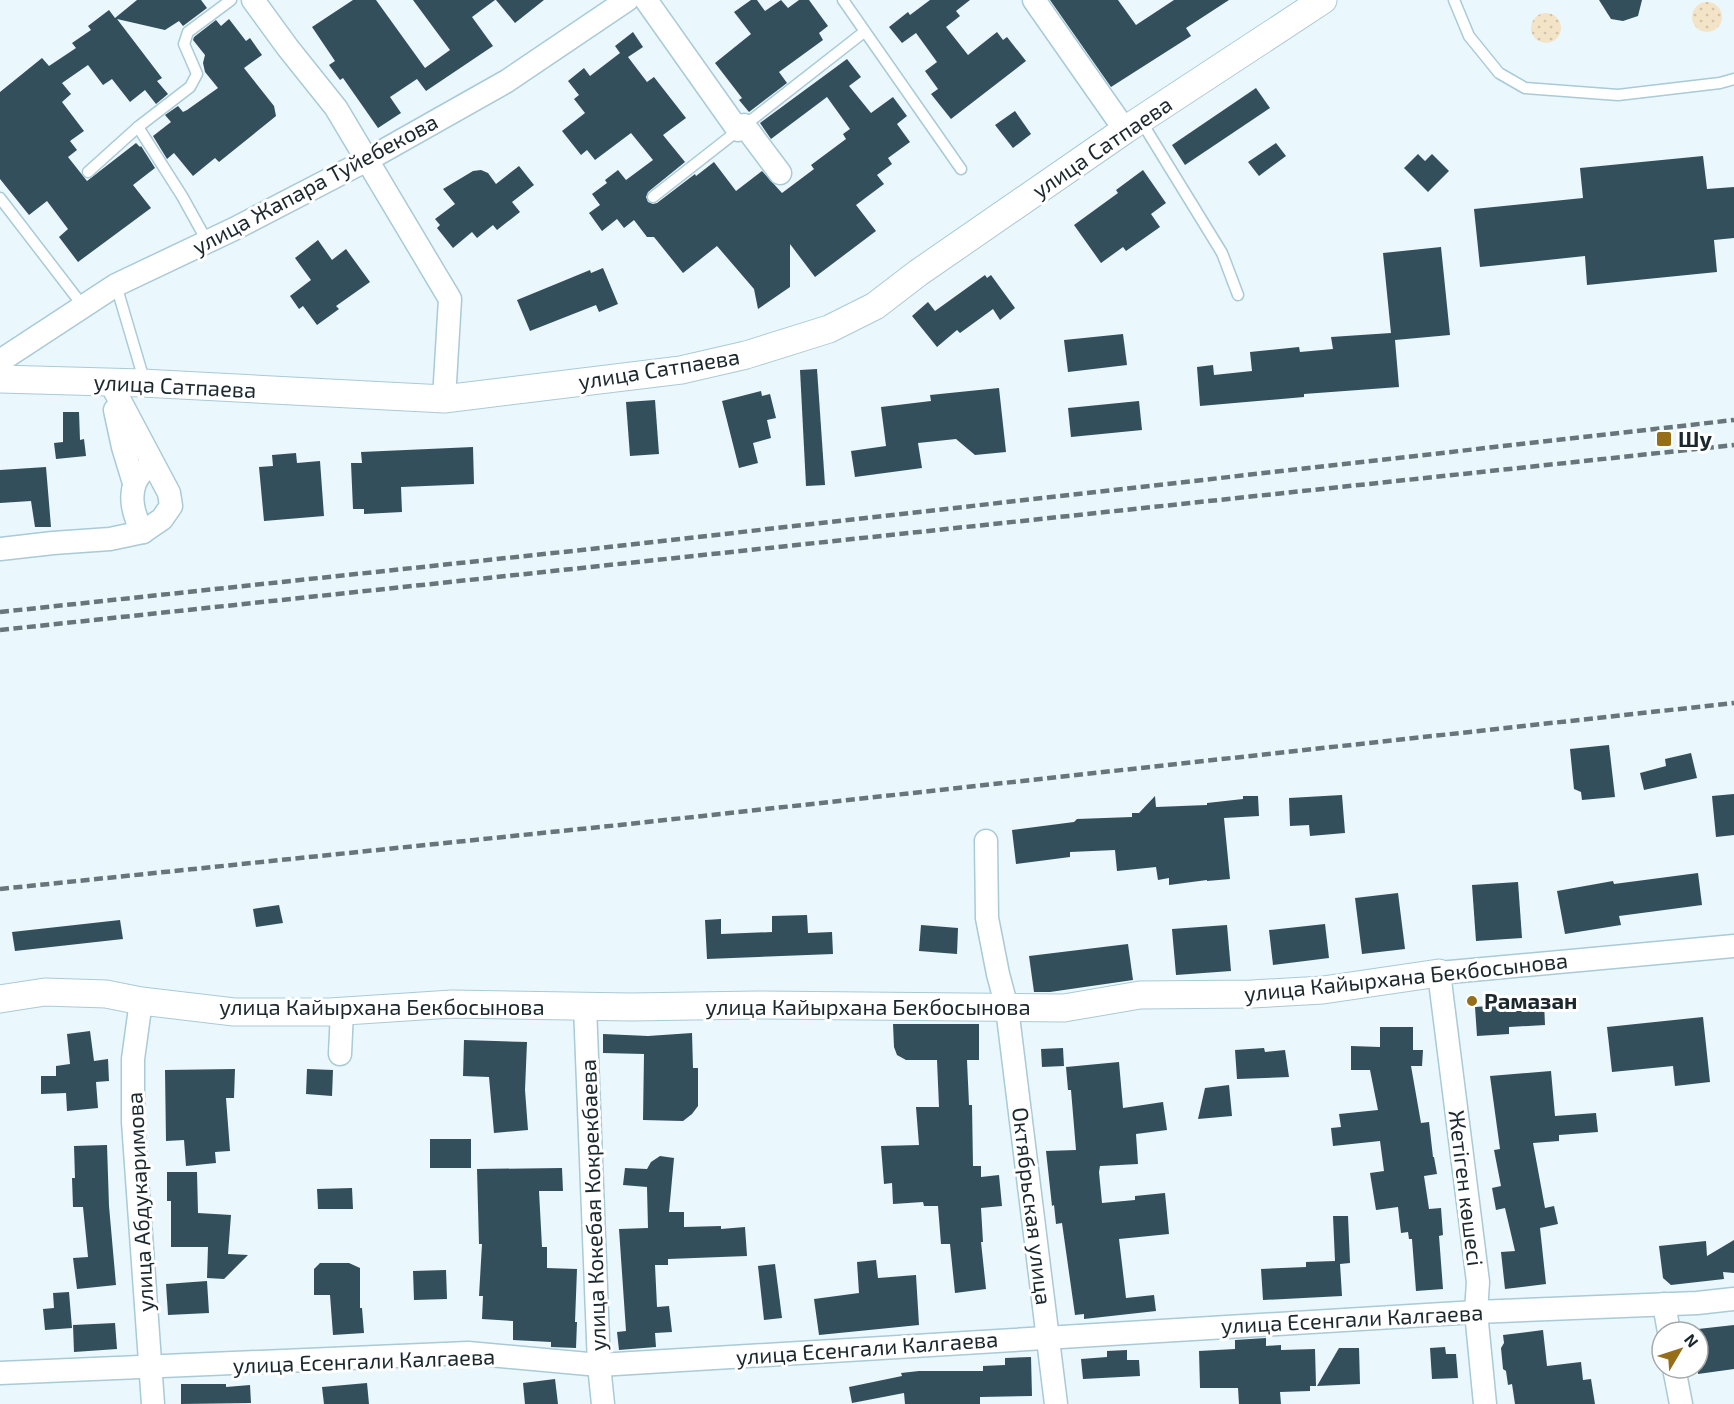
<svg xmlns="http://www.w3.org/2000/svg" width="1734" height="1404" viewBox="0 0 1734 1404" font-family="'Exo 2',sans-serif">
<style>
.grass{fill:url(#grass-dots)}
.building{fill:#334f5b}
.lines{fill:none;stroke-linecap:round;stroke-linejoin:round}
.service-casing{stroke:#a9cad7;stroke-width:13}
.minor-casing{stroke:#a9cad7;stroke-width:25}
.tertiary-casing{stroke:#a9cad7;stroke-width:29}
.service{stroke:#fff;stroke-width:10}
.minor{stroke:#fff;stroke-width:22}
.tertiary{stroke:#fff;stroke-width:27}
.rail{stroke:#68757a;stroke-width:4.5;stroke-dasharray:9 4.5;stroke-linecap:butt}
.poi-dot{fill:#966e19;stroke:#fff;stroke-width:2}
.labels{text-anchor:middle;stroke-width:6;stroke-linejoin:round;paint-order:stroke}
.street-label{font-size:22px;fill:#1b282d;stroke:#fff}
.poi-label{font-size:22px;font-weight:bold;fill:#1b282d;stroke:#fff;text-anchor:start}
</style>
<defs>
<pattern id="grass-dots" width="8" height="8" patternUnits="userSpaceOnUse" patternTransform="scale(1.5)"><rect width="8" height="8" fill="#f3e3c7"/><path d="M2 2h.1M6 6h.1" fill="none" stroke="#d0c3ab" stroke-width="1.8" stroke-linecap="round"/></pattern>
</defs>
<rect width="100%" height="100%" fill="#eaf7fc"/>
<g class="grass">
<circle cx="1707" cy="17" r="15"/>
<circle cx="1546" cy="28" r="15"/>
</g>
<g class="building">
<path d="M 137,0 L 201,0 L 207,8 L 183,26 L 179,21 L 165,30 L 117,19 L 162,78 L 157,81 L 168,94 L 156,104 L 145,90 L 130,102 L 112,79 L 103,85 L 88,65 L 62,83 L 71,94 L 62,102 L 84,131 L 70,141 L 77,150 L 68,157 L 87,181 L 136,143 L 140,147 L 141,146 L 155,168 L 133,185 L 151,208 L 78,262 L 59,237 L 68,229 L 47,201 L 29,215 L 0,179 L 0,92 L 42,58 L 49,66 L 76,48 L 72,43 L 91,30 L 88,26 L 109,10 L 115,18 Z"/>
<path d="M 353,0 L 376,0 L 425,68 L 450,50 L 413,0 L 495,0 L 472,17 L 493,46 L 426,91 L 417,79 L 390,97 L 401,113 L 378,128 L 343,78 L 340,80 L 329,65 L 335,61 L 312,27 Z"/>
<path d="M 496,0 L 544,0 L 515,23 Z"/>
<path d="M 751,0 L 757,0 L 765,11 L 781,0 L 788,8 L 799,0 L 809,0 L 828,26 L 819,33 L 823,40 L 779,72 L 787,83 L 749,112 L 739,100 L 742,98 L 715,63 L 751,34 L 734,12 Z"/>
<path d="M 930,0 L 970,0 L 956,11 L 960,16 L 946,27 L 968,55 L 997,32 L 1003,40 L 1007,37 L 1026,61 L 951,119 L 931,94 L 938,89 L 925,71 L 937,62 L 916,33 L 902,43 L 889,27 L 908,12 L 910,15 Z"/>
<path d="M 1050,0 L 1118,0 L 1136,25 L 1174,0 L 1229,0 L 1186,28 L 1191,36 L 1111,87 Z"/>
<path d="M 1599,0 L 1642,0 L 1638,16 L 1623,21 L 1611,19 Z"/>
<path d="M 229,19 L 246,41 L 250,38 L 262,55 L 244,68 L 274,106 L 276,116 L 219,162 L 215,158 L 193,176 L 174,153 L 167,159 L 153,136 L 171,122 L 165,115 L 178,106 L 183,112 L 187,110 L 218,88 L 205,72 L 203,63 L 205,55 L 193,40 L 194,37 L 216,20 L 221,26 Z"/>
<path d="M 633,32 L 643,47 L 628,57 L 647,82 L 654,77 L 686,118 L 663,135 L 685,162 L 648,192 L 646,197 L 648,202 L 653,204 L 657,203 L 695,174 L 696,176 L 714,162 L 736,191 L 762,171 L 782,193 L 814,169 L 811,165 L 846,139 L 843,134 L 850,129 L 827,97 L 771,139 L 760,123 L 847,59 L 861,77 L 849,86 L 871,113 L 893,97 L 907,116 L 897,124 L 910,142 L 888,158 L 892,164 L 877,175 L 884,184 L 856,205 L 876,231 L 815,277 L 790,244 L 790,287 L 758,309 L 754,289 L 717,246 L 683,273 L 654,237 L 647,237 L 634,220 L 624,228 L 617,219 L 602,231 L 589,213 L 600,205 L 592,194 L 607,183 L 605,180 L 618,170 L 626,180 L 653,160 L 631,133 L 595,160 L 587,150 L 581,155 L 562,131 L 585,113 L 574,99 L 579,95 L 568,81 L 584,68 L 590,76 L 620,53 L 615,46 Z"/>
<path d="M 1256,88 L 1270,108 L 1185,165 L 1172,145 Z"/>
<path d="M 1015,111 L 1031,134 L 1013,148 L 995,125 Z"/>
<path d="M 1276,143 L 1286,156 L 1259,176 L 1248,162 Z"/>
<path d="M 1418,154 L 1425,161 L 1432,154 L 1449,171 L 1428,192 L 1404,168 Z"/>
<path d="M 1703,156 L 1707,189 L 1734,187 L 1734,238 L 1714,240 L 1717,272 L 1587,285 L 1585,256 L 1480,267 L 1474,209 L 1583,198 L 1580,168 Z"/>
<path d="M 519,166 L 534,185 L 512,202 L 520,212 L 497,230 L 493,225 L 477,238 L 472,232 L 453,248 L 437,228 L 440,225 L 435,219 L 455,204 L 443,189 L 473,171 L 481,170 L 488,173 L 496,184 Z"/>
<path d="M 1143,170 L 1166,203 L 1151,214 L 1160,227 L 1126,251 L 1123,247 L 1101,263 L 1074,225 L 1118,193 L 1116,190 Z"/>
<path d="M 318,240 L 332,260 L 346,249 L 370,282 L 336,306 L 339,309 L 317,325 L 303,306 L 299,309 L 290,296 L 311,280 L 295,258 Z"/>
<path d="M 1441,247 L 1450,335 L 1395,340 L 1399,387 L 1304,394 L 1304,397 L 1200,406 L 1197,367 L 1213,365 L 1214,375 L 1252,371 L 1250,352 L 1299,347 L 1300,352 L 1333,349 L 1331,337 L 1391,333 L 1383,253 Z"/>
<path d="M 603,268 L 618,304 L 599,312 L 596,305 L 530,331 L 517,300 L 590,270 L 591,273 Z"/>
<path d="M 985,275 L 987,278 L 991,275 L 1015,308 L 1000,320 L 993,309 L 960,333 L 957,330 L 937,347 L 912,316 L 928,302 L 935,311 Z"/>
<path d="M 1123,334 L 1127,365 L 1068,372 L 1064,340 Z"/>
<path d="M 817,369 L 825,485 L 806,486 L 800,370 Z"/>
<path d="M 999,388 L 1006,452 L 975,455 L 956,439 L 918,443 L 922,468 L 855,477 L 851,451 L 886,446 L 881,407 L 931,401 L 930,395 Z"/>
<path d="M 761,391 L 762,396 L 770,394 L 776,418 L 767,420 L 771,438 L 753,443 L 758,463 L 739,468 L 722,401 Z"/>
<path d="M 655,400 L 659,454 L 630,456 L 626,402 Z"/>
<path d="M 1139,401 L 1142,430 L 1071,437 L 1068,408 Z"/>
<path d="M 63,412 L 79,412 L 80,440 L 84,439 L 86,456 L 56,459 L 54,443 L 63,442 Z"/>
<path d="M 473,447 L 474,484 L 401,487 L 402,512 L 364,514 L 364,509 L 353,509 L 351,463 L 362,463 L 361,452 Z"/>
<path d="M 296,453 L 297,463 L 320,461 L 324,516 L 264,521 L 259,467 L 273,466 L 272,455 Z"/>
<path d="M 46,467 L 51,527 L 35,527 L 31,501 L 0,503 L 0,470 Z"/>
<path d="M 1609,745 L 1615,797 L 1582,800 L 1581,792 L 1574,789 L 1570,749 Z"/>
<path d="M 1691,753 L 1697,778 L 1644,790 L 1640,773 L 1666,766 L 1665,759 Z"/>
<path d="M 1734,794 L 1734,835 L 1716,837 L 1712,796 Z"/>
<path d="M 1342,795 L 1345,833 L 1310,836 L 1309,825 L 1290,826 L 1289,798 Z"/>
<path d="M 1155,796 L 1156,807 L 1207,805 L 1207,803 L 1243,799 L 1243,796 L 1258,796 L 1259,816 L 1224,818 L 1230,879 L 1207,881 L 1207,880 L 1169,885 L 1169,878 L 1158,880 L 1156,867 L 1117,871 L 1115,850 L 1070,852 L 1070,857 L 1016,864 L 1012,830 L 1074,822 L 1077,819 L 1132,817 L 1132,813 L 1139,813 Z"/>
<path d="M 1698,873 L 1702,905 L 1619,916 L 1621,925 L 1565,934 L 1557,891 L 1613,881 L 1614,884 Z"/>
<path d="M 1518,882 L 1522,938 L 1476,941 L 1472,885 Z"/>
<path d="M 1398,893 L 1405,949 L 1362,954 L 1355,898 Z"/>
<path d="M 279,905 L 283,923 L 256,927 L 253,909 Z"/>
<path d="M 807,915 L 808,933 L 832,932 L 833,954 L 707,959 L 705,920 L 721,919 L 721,934 L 772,932 L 772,916 Z"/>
<path d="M 120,920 L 123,939 L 15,951 L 12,932 Z"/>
<path d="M 1325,924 L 1329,958 L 1273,965 L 1269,930 Z"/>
<path d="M 921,925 L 958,928 L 957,954 L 919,951 Z"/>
<path d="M 1227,925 L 1231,971 L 1176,975 L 1172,929 Z"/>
<path d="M 1128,944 L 1133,980 L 1050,992 L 1034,992 L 1029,956 Z"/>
<path d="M 1544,1002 L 1545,1025 L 1509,1027 L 1509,1034 L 1477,1036 L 1475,1007 Z"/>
<path d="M 1703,1017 L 1710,1082 L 1675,1086 L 1673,1066 L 1612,1072 L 1607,1027 Z"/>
<path d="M 893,1024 L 979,1024 L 979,1060 L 967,1060 L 969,1105 L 972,1105 L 973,1166 L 981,1166 L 981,1177 L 999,1175 L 1002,1206 L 981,1208 L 983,1242 L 981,1242 L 986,1289 L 955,1293 L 950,1244 L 941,1244 L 938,1206 L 924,1206 L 923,1202 L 893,1204 L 892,1183 L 884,1184 L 881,1146 L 919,1145 L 916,1107 L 939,1107 L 937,1060 L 906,1060 L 897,1055 L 894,1047 Z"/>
<path d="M 1380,1027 L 1413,1027 L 1413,1050 L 1423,1050 L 1422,1066 L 1411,1066 L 1421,1123 L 1429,1122 L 1433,1157 L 1434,1157 L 1437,1174 L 1424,1176 L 1429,1209 L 1441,1208 L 1443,1235 L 1439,1236 L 1443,1289 L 1416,1291 L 1412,1239 L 1409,1239 L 1408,1232 L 1401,1233 L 1398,1207 L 1376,1210 L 1370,1173 L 1384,1171 L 1380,1141 L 1333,1146 L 1331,1128 L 1341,1127 L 1339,1114 L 1378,1110 L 1370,1070 L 1351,1070 L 1351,1046 L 1380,1047 Z"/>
<path d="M 90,1031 L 94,1061 L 108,1059 L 109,1081 L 96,1082 L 98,1108 L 67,1111 L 66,1093 L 41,1094 L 41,1076 L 56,1076 L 56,1066 L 70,1064 L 67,1034 Z"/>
<path d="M 692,1033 L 693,1068 L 698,1068 L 698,1106 L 692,1114 L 683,1121 L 643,1120 L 644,1054 L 603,1053 L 603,1034 L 648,1036 Z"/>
<path d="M 464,1040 L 527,1042 L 525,1090 L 528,1130 L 494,1133 L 489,1077 L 463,1076 Z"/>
<path d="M 1063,1048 L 1064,1066 L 1042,1067 L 1041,1049 Z"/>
<path d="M 1264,1048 L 1265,1052 L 1285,1050 L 1289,1077 L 1237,1079 L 1235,1050 Z"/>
<path d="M 1119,1062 L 1123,1108 L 1163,1102 L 1167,1130 L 1136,1134 L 1138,1164 L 1100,1166 L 1099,1172 L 1102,1203 L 1135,1200 L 1135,1196 L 1165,1193 L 1169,1234 L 1119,1239 L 1126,1298 L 1154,1295 L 1156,1311 L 1084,1319 L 1084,1314 L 1075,1315 L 1062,1223 L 1056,1224 L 1054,1205 L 1052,1206 L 1046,1151 L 1076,1150 L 1071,1090 L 1068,1090 L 1066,1067 Z"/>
<path d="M 235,1069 L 234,1098 L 226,1098 L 230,1151 L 215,1152 L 216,1163 L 186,1166 L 184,1140 L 166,1141 L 165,1070 Z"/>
<path d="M 307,1069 L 333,1070 L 332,1096 L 306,1094 Z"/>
<path d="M 1551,1071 L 1555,1116 L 1596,1113 L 1598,1132 L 1559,1135 L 1559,1141 L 1533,1143 L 1545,1208 L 1554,1206 L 1558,1224 L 1540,1228 L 1546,1284 L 1505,1289 L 1501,1252 L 1515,1251 L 1505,1208 L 1496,1210 L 1492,1188 L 1501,1186 L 1494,1150 L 1500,1149 L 1490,1076 Z"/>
<path d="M 1229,1085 L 1232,1116 L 1198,1119 L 1205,1088 Z"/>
<rect x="430" y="1139" width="41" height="29"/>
<path d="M 107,1145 L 109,1206 L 116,1285 L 77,1289 L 73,1258 L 88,1257 L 83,1207 L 73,1207 L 72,1178 L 75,1178 L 74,1146 Z"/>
<path d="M 660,1156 L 674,1158 L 669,1212 L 684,1212 L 684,1227 L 721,1226 L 721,1229 L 745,1227 L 747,1256 L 668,1259 L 668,1265 L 655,1265 L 657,1307 L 669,1306 L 672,1332 L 655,1333 L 656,1347 L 619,1350 L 617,1332 L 626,1331 L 619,1229 L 648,1228 L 647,1187 L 623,1185 L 625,1168 L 647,1169 L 651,1162 Z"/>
<path d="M 562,1168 L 563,1191 L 539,1191 L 542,1247 L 547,1247 L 547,1268 L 577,1269 L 575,1322 L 577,1322 L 576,1348 L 551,1347 L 551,1342 L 513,1340 L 513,1321 L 482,1319 L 483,1296 L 479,1296 L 482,1244 L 479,1244 L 477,1169 Z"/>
<path d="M 167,1172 L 197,1172 L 198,1213 L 231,1215 L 228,1254 L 248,1255 L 224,1279 L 207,1278 L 208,1247 L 171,1247 L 171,1201 L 167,1201 Z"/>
<path d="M 352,1188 L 353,1209 L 318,1209 L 317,1189 Z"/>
<path d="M 1333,1216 L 1348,1216 L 1350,1263 L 1340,1264 L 1342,1296 L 1263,1300 L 1261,1269 L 1306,1267 L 1306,1262 L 1335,1261 Z"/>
<path d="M 1734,1240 L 1734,1273 L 1723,1272 L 1724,1279 L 1671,1285 L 1663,1278 L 1659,1246 L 1706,1241 L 1707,1256 Z"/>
<path d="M 876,1260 L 878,1278 L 916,1275 L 919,1325 L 819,1335 L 814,1299 L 859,1293 L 857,1262 Z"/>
<path d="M 320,1263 L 349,1263 L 360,1268 L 360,1308 L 362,1308 L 364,1333 L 333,1335 L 330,1295 L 314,1295 L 314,1269 Z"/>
<path d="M 775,1264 L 782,1318 L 764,1320 L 758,1266 Z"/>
<path d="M 446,1270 L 447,1299 L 414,1300 L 413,1271 Z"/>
<path d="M 207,1281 L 209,1313 L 168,1315 L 166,1284 Z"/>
<path d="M 69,1292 L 72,1328 L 45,1330 L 43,1309 L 54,1308 L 53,1293 Z"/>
<path d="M 115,1323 L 117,1349 L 74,1352 L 73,1325 Z"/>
<path d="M 1734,1325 L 1734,1369 L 1698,1374 L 1698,1329 Z"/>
<path d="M 1543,1330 L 1547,1366 L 1581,1362 L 1583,1380 L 1591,1379 L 1595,1404 L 1515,1404 L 1512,1384 L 1508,1385 L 1506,1371 L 1503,1369 L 1501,1348 L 1504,1343 L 1503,1335 Z"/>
<path d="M 1266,1338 L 1266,1346 L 1281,1345 L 1281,1350 L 1315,1349 L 1316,1386 L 1310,1386 L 1310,1391 L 1280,1392 L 1281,1404 L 1239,1404 L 1238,1388 L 1200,1388 L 1199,1351 L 1235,1349 L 1235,1340 Z"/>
<path d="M 1445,1347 L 1446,1354 L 1456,1354 L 1458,1378 L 1432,1379 L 1430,1348 Z"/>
<path d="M 1339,1348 L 1359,1348 L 1360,1384 L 1317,1386 Z"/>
<path d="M 1127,1350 L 1127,1360 L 1139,1360 L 1140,1376 L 1083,1379 L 1081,1359 L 1107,1357 L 1107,1351 Z"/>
<path d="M 1031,1357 L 1032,1396 L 980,1397 L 980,1404 L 905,1404 L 904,1393 L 852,1403 L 849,1387 L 902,1376 L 901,1373 L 919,1371 L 983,1371 L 983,1366 L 1005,1365 L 1005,1358 Z"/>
<path d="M 555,1379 L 558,1404 L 525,1404 L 523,1383 Z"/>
<path d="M 367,1383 L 369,1404 L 324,1404 L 322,1387 Z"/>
<path d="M 181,1384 L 226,1384 L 226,1387 L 250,1385 L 251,1403 L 181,1404 Z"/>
</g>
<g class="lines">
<defs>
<g id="service">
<path d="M 843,0 L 961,169"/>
<path d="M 1454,0 L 1469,36 L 1499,73 L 1525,88 L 1618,95 L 1720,83 L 1734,79"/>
<path d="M 1141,121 L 1222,253 L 1238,295"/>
<path d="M 138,127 L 182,196 L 207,241"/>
<path d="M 88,172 L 138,127 L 190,87 L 197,74 L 184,44 L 188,32 L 231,0"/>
<path d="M 653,197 L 864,32"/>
<path d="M 0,198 L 83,306"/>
<path d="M 116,285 L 145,383"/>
</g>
<g id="minor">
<path d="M 253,0 L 288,48 L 336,108 L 450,299 L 444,399"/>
<path d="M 646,0 L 738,130"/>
<path d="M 1034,0 L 1125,130"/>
<path d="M 744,125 L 780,173"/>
<path d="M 0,361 L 116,285 L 234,229 L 367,160 L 507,81 L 627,0"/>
<path d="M 115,410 L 123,447 L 134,483"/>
<path d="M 143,471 C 126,488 132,514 143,532"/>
<path d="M 0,549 L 53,543 L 110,539 L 143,532 L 162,519 L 171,506 L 169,493 L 110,382"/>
<path d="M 986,841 L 987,918 L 998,974 L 1007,1008 L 1056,1404"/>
<path d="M 141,1001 L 133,1059 L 133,1122 L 153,1404"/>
<path d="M 585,1006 L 599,1365 L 603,1404"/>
<path d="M 340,1054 L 342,1011"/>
<path d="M 1664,1304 L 1669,1332"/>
<path d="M 1674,1368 L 1681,1404"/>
<path d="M 0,1373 L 468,1353 L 599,1365 L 1476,1312 L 1697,1303 L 1734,1299"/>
<path d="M 1485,1404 L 1476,1312 L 1478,1282 L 1439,973 L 1734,946"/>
</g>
<g id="tertiary">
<path d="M 0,379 L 142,383 L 444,399 L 681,370 L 746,355 L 829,329 L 875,306 L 918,273 L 1125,130 L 1323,0"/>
<path d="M 0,999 L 45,992 L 106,994 L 141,1001 L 234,1012 L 330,1012 L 452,1004 L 631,1007 L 758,1005 L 1064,1008 L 1140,995 L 1252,994 L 1323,990 L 1439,973"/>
</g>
</defs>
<use href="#service" class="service-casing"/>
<use href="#minor" class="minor-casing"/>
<use href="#tertiary" class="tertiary-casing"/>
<use href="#service" class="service"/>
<use href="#minor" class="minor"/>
<use href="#tertiary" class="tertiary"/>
<g class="rail">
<path d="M 0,612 L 591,549 L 1734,420"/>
<path d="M 0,630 L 1734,445"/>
<path d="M 0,889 L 629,824 L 1734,703"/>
</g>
</g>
<g class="poi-dot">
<rect x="1656" y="431" width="16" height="16" rx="3"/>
<circle cx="1472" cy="1001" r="6"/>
</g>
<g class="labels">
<g class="street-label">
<text transform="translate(1102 147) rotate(-34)" y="8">улица Сатпаева</text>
<text transform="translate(315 184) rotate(-28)" y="8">улица Жапара Туйебекова</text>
<text transform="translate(659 369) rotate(-9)" y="8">улица Сатпаева</text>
<text transform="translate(175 386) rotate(3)" y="8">улица Сатпаева</text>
<text transform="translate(1406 977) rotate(-6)" y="8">улица Кайырхана Бекбосынова</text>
<text x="382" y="1015">улица Кайырхана Бекбосынова</text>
<text x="868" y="1015">улица Кайырхана Бекбосынова</text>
<text transform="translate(1466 1188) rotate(83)" y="8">Жетіген көшесі</text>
<text transform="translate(140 1202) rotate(-93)" y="8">улица Абдукаримова</text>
<text transform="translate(593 1205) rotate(-92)" y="8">улица Кокебая Кокрекбаева</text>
<text transform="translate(1032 1206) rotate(83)" y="8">Октябрьская улица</text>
<text transform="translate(1352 1319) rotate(-3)" y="8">улица Есенгали Калгаева</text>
<text transform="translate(867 1348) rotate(-4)" y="8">улица Есенгали Калгаева</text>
<text transform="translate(364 1361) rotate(-2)" y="8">улица Есенгали Калгаева</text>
</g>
<g class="poi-label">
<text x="1678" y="447">Шу</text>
<text x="1484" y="1009">Рамазан</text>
</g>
</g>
<g transform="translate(1680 1350) rotate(51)"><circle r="28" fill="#ffffff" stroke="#a4a9ab" stroke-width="1.5"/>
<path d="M0-4.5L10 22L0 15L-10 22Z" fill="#966e19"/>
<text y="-9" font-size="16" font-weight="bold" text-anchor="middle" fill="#1b282d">N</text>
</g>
</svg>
